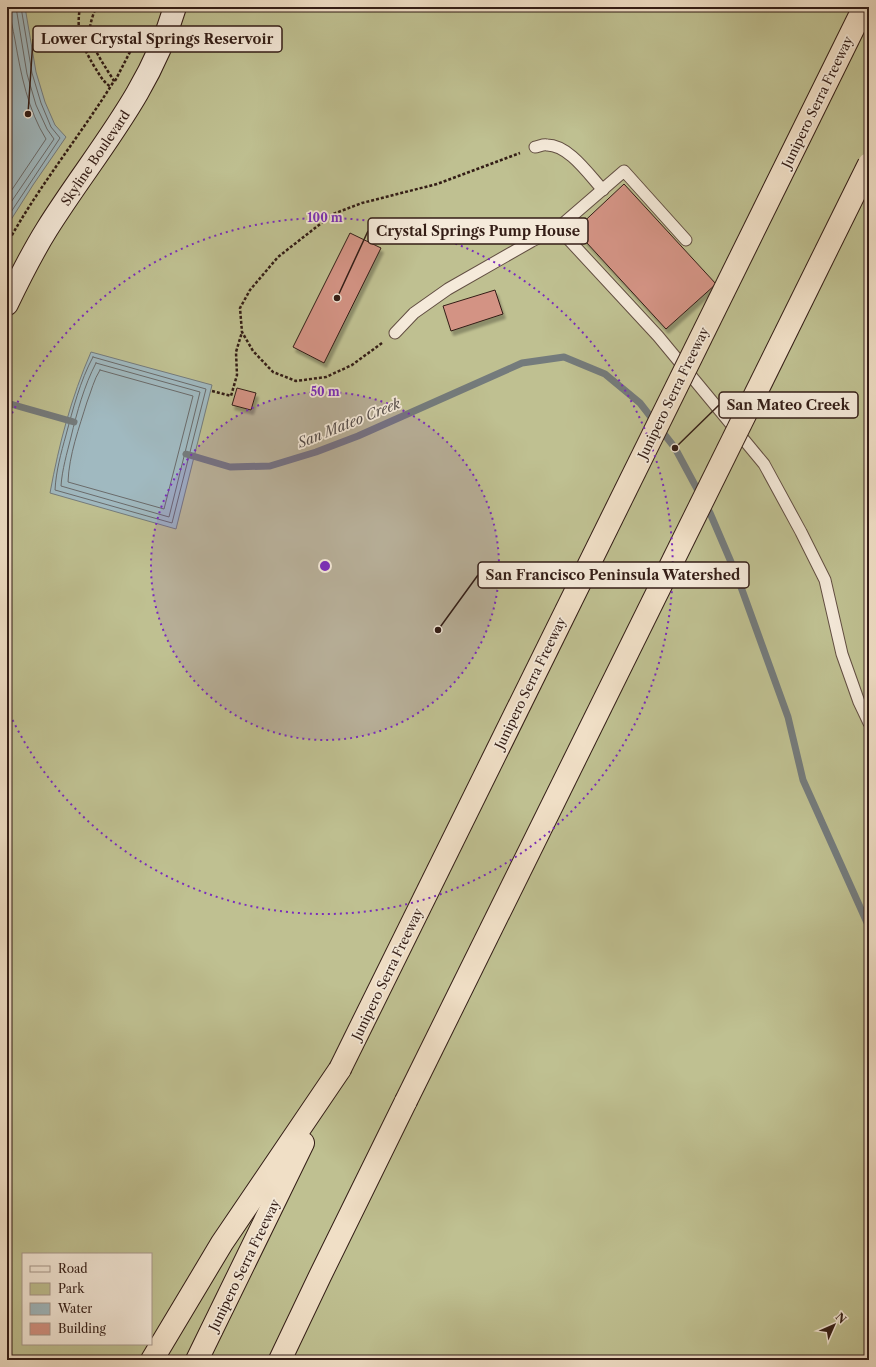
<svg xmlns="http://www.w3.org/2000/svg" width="876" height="1367" viewBox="0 0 876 1367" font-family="'Libre Caslon Text',serif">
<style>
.green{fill:#bfc091;stroke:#796e54;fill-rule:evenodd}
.water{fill:#a0b9c0;stroke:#747b7c}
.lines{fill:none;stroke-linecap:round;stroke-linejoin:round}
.shore{stroke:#6a6b6b;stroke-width:1}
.stream{stroke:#747b7c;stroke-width:7}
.building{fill:#d39384;stroke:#331d16;filter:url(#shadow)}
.lane-casing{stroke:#624e42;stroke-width:13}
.secondary-casing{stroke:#331d16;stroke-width:24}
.highway-casing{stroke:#331d16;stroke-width:24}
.path{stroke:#331d16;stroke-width:2.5;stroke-dasharray:3 2;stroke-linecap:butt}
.lane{stroke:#f5eada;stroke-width:11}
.secondary{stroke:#f5eada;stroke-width:22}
.highway{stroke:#f0dfc6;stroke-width:22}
.highway-bridge-casing{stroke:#331d16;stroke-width:24;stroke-linecap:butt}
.highway-bridge{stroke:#f0dfc6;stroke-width:22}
.ring{fill:none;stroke:#7b2cbf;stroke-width:2;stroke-dasharray:2 4}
.labels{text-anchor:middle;stroke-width:3.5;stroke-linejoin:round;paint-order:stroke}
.street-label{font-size:13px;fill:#331d16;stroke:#f5eada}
.water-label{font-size:14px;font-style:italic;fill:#544c49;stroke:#f5eada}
.centre{fill:#7b2cbf;stroke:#f5eada;stroke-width:2}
.ring-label{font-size:12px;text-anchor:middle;font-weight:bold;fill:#7b2cbf;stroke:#f5eada;stroke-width:3.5;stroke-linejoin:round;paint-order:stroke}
.leader{fill:none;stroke:#331d16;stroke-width:1.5}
.callout-dot{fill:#331d16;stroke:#f5eada;stroke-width:1.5}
.callout{fill:#f5eada;stroke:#331d16;stroke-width:1.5}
.callout-label{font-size:14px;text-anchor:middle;font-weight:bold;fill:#331d16}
</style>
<defs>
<filter id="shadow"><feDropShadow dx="2.5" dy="4.5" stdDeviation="1" flood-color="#0004"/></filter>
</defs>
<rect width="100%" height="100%" fill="#f0dfc6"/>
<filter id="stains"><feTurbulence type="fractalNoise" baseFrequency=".005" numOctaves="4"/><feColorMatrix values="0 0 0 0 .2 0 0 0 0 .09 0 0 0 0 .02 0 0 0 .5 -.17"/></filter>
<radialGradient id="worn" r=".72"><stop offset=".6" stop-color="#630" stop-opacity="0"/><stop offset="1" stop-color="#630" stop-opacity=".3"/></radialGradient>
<path class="green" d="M 7,7 L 869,7 L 869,1360 L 7,1360 ZM 23,1254 L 151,1254 L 151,1344 L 23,1344 Z"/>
<g class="water">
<path d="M 7,7 L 25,7 L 36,72 L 45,102 L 55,125 L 66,137 L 33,185 L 7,226 Z"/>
<path d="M 91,352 L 212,385 L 176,529 L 50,493 C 59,444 71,398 91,352 Z"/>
</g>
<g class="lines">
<g class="shore">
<path d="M 7,197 L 46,139 C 28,110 21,75 15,40 C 13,29 10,18 10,7"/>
<path d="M 7,208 L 54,139 L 47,129 L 36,105 L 27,74 L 16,7"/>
<path d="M 7,218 L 60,138 L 51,127 L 41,103 L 32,73 L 21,7"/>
<path d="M 93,357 L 206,389 L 172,523 L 55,490 C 56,471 61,453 66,435 C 73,409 80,381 93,357 Z"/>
<path d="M 96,363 L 200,392 L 169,517 L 61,486 C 62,470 67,453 71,437 C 77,412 84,386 96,363 Z"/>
<path d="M 100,370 L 193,396 L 164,509 L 68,482 C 69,455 79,428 87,402 C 91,392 94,379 100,370 Z"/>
</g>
<g class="stream">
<path d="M 7,403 L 74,422"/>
<path d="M 186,454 L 230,467 L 270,466 L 316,452 L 358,436 L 522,363 L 564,357 L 605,374 L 640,403 L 675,448 L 710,513 L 737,576 L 788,717 L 803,780 L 869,927"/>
</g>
</g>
<g class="building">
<path d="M 624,184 L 716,284 L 666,329 L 575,230 Z"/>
<path d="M 350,233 L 381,248 L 324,363 L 293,347 Z"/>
<path d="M 495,290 L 503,314 L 451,331 L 443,306 Z"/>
<path d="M 237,388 L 256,393 L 251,410 L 232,405 Z"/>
</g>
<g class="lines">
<defs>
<g id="lane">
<path d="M 535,147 C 538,147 543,144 547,145 C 569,145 589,175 603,190"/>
<path d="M 558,228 L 624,171 L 686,240"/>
<path d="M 395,333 L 414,313 L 448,289 L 532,241 L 558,228 L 658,336 L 764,464 L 801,532 L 825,580 L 842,654 L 859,702 L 869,723"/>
</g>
<path id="secondary" d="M 7,304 C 19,279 32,253 47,229 C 94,154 149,95 175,7"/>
<g id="highway">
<path d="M 152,1360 L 222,1243 L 340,1069"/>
<path d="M 197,1360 L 303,1143"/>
<path d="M 280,1360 L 320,1276 L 406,1101"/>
</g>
</defs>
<use href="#lane" class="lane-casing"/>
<use href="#secondary" class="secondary-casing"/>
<use href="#highway" class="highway-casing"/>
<g class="path">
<path d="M 80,7 C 76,32 81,44 94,66 C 100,75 102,81 111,87"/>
<path d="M 115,81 L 132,48"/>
<path d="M 7,244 C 38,187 80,136 114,81 C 107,69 92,49 90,34 C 89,25 93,15 96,7"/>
<path d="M 382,343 L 352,365 L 326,377 L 296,381 L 273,372 L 253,351 L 242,332 L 240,308 L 250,290 L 278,257 L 333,214 L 362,203 L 437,184 L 520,153"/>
<path d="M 212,391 L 231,396 L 237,375 L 236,352 L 242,332"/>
</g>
<use href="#lane" class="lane"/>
<use href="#secondary" class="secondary"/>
<use href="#highway" class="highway"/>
<defs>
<g id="highway-bridge">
<path d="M 340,1069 L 864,7"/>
<path d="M 406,1101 L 869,164"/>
</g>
</defs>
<use href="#highway-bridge" class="highway-bridge-casing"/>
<use href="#highway-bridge" class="highway-bridge"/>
</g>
<circle cx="325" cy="566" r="174" fill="#7b2cbf" fill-opacity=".12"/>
<g class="ring">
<circle cx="325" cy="566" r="174"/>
<path d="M7 424A348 348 0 1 1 7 708"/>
</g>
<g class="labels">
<g class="street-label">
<text transform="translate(817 102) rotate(-64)" y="5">Junipero Serra Freeway</text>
<text transform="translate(95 158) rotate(-56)" y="5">Skyline Boulevard</text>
<text transform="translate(673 393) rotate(-64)" y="5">Junipero Serra Freeway</text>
<text transform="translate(530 683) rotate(-64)" y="5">Junipero Serra Freeway</text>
<text transform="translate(387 974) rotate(-64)" y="5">Junipero Serra Freeway</text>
<text transform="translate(244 1265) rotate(-64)" y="5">Junipero Serra Freeway</text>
</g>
<g class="water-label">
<text transform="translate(349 423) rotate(-22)" y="5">San Mateo Creek</text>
</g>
</g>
<circle cx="325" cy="566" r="6" class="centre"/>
<g class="ring-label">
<text x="325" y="222">100 m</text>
<text x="325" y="396">50 m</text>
</g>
<path class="leader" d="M28 114L33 39M337 298L368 231M675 448L719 405M438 630L478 575"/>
<g class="callout-dot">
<circle cx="28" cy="114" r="4"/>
<circle cx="337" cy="298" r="4"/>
<circle cx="675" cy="448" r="4"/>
<circle cx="438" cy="630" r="4"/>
</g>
<g class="callout">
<rect x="33" y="26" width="249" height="26" rx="4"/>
<rect x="368" y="218" width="220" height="26" rx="4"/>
<rect x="719" y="392" width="139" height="26" rx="4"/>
<rect x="478" y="562" width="271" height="26" rx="4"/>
</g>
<g class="callout-label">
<text x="157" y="44">Lower Crystal Springs Reservoir</text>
<text x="478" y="236">Crystal Springs Pump House</text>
<text x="788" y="410">San Mateo Creek</text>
<text x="613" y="580">San Francisco Peninsula Watershed</text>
</g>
<rect width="876" height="1367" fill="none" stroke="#f0dfc6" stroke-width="24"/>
<rect x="8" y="8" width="860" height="1351" fill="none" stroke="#331d16" stroke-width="2"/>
<rect x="12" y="12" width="852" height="1343" fill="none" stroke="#331d16"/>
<rect x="22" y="1253" width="130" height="92" fill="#f5eada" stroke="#a7988c"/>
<rect x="30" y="1266" width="20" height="6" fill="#f5eada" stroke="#a7988c"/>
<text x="58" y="1273" font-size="12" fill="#331d16">Road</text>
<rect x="30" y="1283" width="20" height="12" fill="#bfc091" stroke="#a7988c"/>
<text x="58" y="1293" font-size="12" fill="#331d16">Park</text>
<rect x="30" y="1303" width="20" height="12" fill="#a0b9c0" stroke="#a7988c"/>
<text x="58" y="1313" font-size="12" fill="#331d16">Water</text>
<rect x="30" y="1323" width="20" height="12" fill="#d39384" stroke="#a7988c"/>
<text x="58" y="1333" font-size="12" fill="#331d16">Building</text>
<g transform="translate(834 1325) rotate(45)" stroke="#f5eada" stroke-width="3" paint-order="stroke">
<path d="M0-3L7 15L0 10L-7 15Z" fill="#331d16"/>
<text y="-6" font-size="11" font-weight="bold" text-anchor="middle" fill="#331d16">N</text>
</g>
<rect width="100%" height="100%" filter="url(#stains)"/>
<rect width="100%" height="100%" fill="url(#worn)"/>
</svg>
